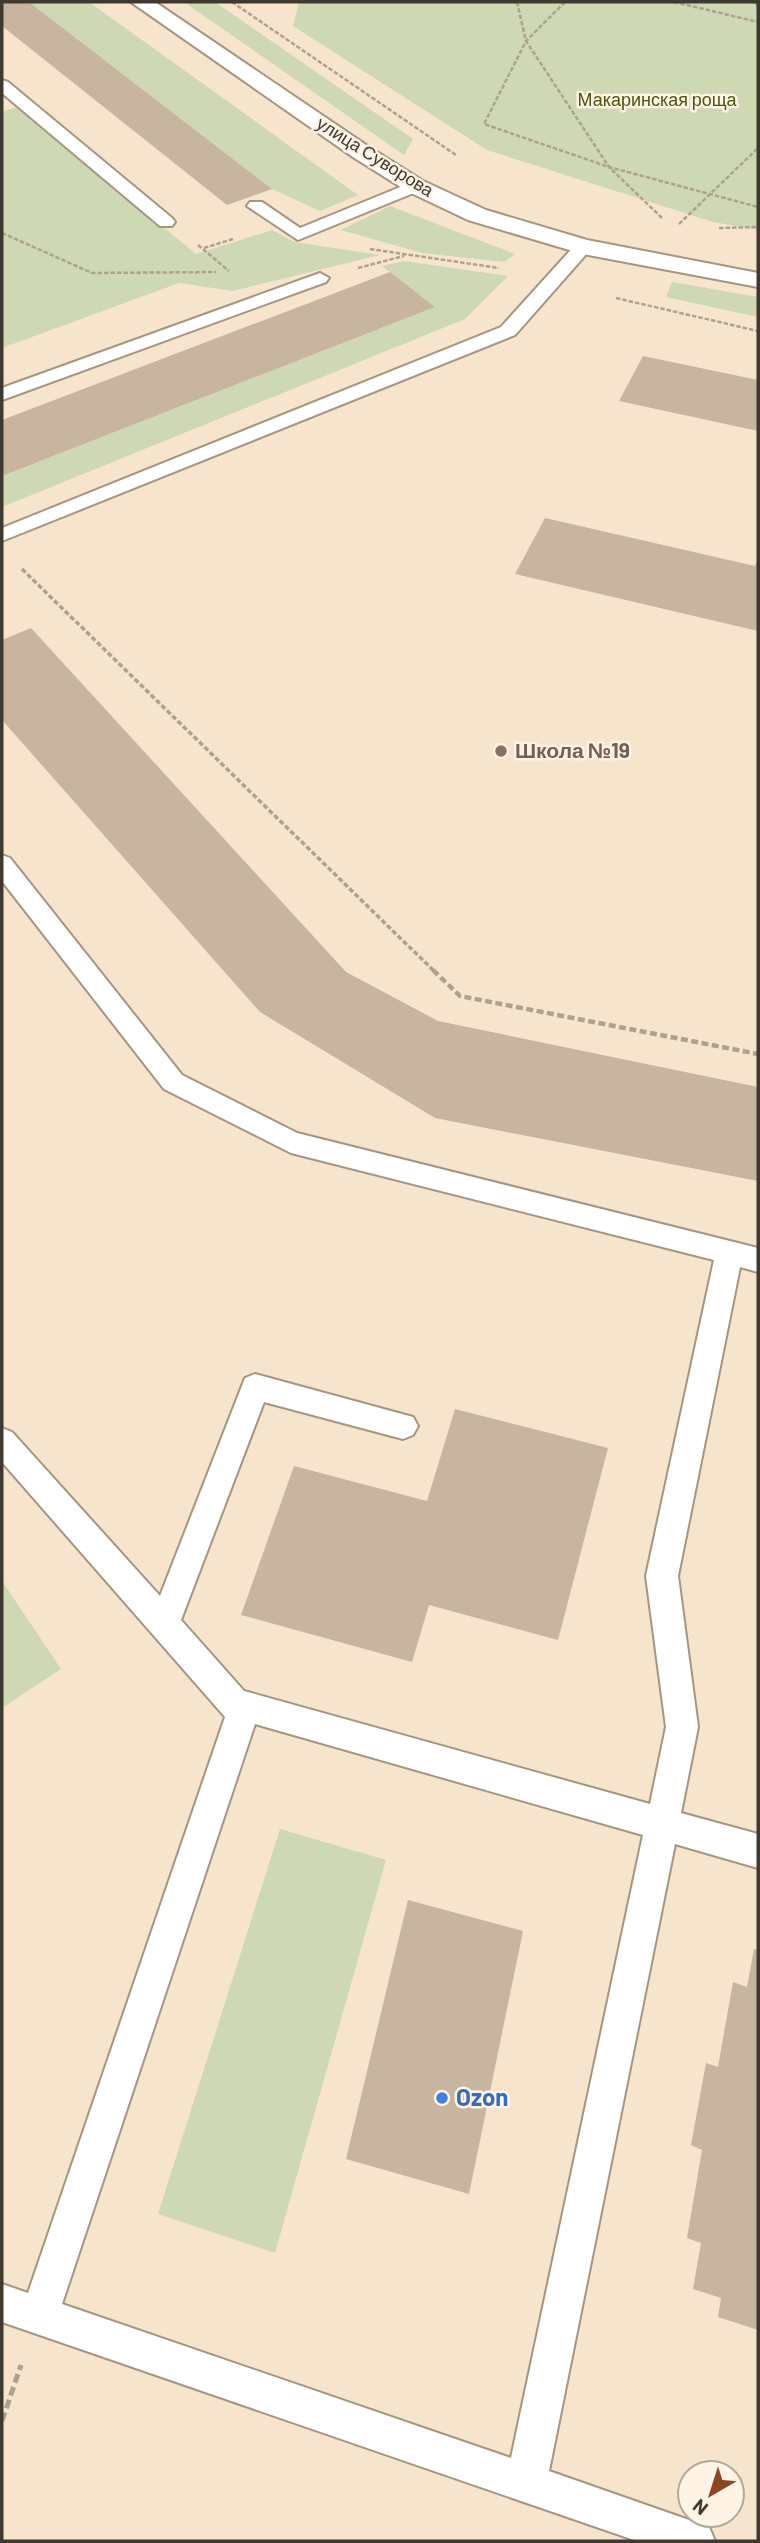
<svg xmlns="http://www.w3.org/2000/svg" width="760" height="2543" viewBox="0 0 760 2543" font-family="Barlow,sans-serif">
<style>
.green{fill:#cfd8b5}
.building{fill:#c7b59f}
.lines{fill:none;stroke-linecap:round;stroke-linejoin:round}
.lane-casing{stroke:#a69580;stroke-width:4}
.secondary-casing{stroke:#a69580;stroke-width:4}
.path-far3{stroke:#afa18f;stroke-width:2.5;stroke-dasharray:4.5 2;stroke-linecap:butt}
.path-far2{stroke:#afa18f;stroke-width:3.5;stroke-dasharray:5 2.5;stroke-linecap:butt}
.path-far1{stroke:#afa18f;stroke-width:4.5;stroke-dasharray:7 3.5;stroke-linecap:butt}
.path{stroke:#afa18f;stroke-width:5;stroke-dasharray:9 4.5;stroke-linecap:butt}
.lane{fill:#fff;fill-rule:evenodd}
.secondary{fill:#fff;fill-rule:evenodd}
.education-dot{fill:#8d6e63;stroke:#fef3e5;stroke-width:2.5}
.shop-dot{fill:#3f7fe0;stroke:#fef3e5;stroke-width:2.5}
.labels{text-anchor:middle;stroke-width:5;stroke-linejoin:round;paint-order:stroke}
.far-park-label{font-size:18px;fill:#4b570f;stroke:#fef3e5}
.far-street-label{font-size:18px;fill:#403930;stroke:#fef3e5}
.education-label{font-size:21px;font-weight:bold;fill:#785e54;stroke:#fef3e5;text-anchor:start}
.near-shop-label{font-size:24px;font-weight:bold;fill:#366cbe;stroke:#fef3e5;text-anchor:start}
</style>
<rect width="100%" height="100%" fill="#f7e4cd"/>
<g class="green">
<path d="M 29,2 L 89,2 L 358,195 L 320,211 L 272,189 Z"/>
<path d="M 184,2 L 215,2 L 413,139 L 404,155 Z"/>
<path d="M 299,2 L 758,2 L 758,230 L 713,222 L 487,150 L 293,26 Z"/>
<path d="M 18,107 L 196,254 L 272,230 L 295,242 L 380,255 L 233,291 L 179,283 L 2,348 L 2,112 Z"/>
<path d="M 390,206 L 515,254 L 504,262 L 422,253 L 341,230 Z"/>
<path d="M 404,261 L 508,276 L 465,319 L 2,507 L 2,476 L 435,307 L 382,266 Z"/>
<path d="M 672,282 L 758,297 L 758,317 L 666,297 Z"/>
<path d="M 2,1581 L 61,1669 L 2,1708 Z"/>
<path d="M 280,1829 L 386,1860 L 275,2253 L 158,2214 Z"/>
</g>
<g class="building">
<path d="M 2,2 L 29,2 L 272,189 L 227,205 L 2,26 Z"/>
<path d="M 390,272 L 435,307 L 2,476 L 2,420 Z"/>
<path d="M 643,356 L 758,380 L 758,431 L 619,401 Z"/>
<path d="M 545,518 L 755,566 L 758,559 L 758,631 L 515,574 Z"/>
<path d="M 31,628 L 346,972 L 438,1021 L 758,1087 L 758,1181 L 435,1118 L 260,1012 L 2,720 L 2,640 Z"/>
<path d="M 455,1409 L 608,1448 L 558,1640 L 429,1605 L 412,1662 L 241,1615 L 294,1466 L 427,1501 Z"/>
<path d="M 408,1900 L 523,1931 L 469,2194 L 346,2159 Z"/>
<path d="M 754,1949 L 758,1950 L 758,2330 L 718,2317 L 721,2298 L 693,2289 L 701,2243 L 687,2238 L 702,2150 L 691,2145 L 706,2063 L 718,2067 L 733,1982 L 747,1987 Z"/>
</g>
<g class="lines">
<defs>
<g id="lane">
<path d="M 2,80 L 8,82 L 172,218 L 175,222 L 172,226 L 160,226 L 2,93 Z"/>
<path d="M 415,181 L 421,182 L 424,186 L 421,190 L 298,240 L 247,206 L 250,202 L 262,202 L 300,228 Z"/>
<path d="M 583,242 L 592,247 L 589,251 L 515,335 L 2,541 L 2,528 L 501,327 L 577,243 Z"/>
<path d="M 320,273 L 329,278 L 326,282 L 2,400 L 2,388 Z"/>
<path d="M 2,855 L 10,858 L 182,1075 L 297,1133 L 758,1248 L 758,1272 L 740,1267 L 678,1576 L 698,1727 L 681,1813 L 758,1834 L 758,1868 L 675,1844 L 549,2471 L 709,2527 L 715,2541 L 637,2541 L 2,2322 L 2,2284 L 28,2293 L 225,1717 L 2,1462 L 2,1428 L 12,1432 L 160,1596 L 245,1378 L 255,1374 L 413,1417 L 418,1426 L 413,1435 L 403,1439 L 264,1402 L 181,1620 L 244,1691 L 650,1804 L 666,1727 L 646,1576 L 714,1260 L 291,1153 L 164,1089 L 2,881 ZM 255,1724 L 643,1835 L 511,2458 L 62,2304 Z"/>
</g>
<path id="secondary" d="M 131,2 L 155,2 L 369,147 L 423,181 L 486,210 L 587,240 L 758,273 L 758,287 L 583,254 L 468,220 L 407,191 L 353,157 Z"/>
</defs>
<use href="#lane" class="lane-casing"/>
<use href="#secondary" class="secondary-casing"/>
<g class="path-far3">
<path d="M 232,2 L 456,155"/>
<path d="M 517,2 L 526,41 L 609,167 L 662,218"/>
<path d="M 565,2 L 526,41 L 484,124 L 609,167 L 758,207"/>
<path d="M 674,2 L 758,22"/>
<path d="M 754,2 L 758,5"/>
<path d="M 679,224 L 758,148"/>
<path d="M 719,228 L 758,227"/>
<path d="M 2,233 L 92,273 L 216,272"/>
<path d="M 198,245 L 229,271"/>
<path d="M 204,248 L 233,239"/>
<path d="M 370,249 L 499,268"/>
<path d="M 358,268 L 404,256"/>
<path d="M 616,298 L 758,331"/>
</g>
<path class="path-far2" d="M 22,569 L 435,972"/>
<path class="path-far1" d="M 433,970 L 460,996 L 758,1054"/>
<path class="path" d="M 2,2421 L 21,2365"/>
<use href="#lane" class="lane"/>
<use href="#secondary" class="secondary"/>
</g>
<circle class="education-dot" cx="501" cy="751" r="7"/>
<circle class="shop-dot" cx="442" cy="2098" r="7"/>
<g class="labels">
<g class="far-park-label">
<text x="657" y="106">Макаринская роща</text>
</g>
<g class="far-street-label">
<text transform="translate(375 157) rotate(32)" y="6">улица Суворова</text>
</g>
<g class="education-label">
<text x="515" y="758">Школа №19</text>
</g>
<g class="near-shop-label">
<text x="456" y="2106">Ozon</text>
</g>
</g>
<rect width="760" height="2543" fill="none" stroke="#403930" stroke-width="7"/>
<g transform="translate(711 2494) rotate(219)"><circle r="33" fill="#fef3e5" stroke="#b2a99d" stroke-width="2"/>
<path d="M0-5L12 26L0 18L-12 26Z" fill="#8c4620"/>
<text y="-10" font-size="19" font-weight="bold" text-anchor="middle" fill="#403930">N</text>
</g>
</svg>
